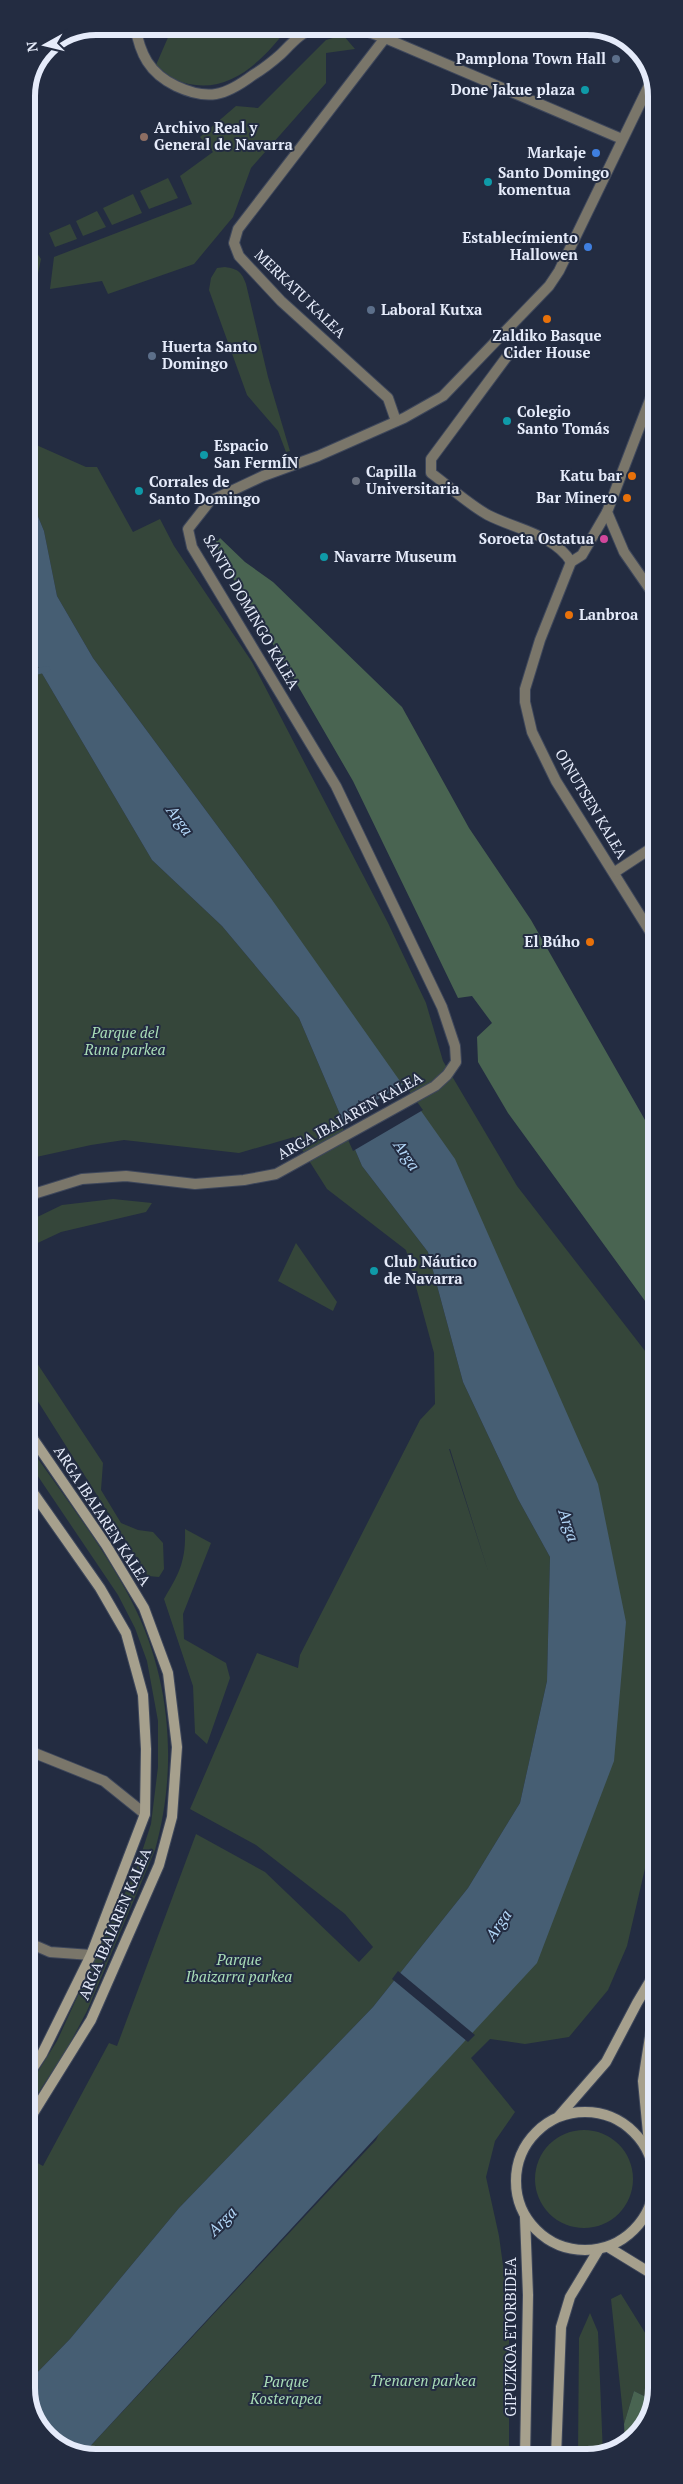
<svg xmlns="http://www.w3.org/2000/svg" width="683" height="2484" viewBox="0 0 683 2484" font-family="'PT Serif',serif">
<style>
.green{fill:#35463a;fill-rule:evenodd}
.forest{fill:#496451}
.water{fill:#465e73}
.pier{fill:#232c41}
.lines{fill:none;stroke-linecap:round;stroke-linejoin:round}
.stream{stroke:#465e73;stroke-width:6}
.street-casing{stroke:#3e475b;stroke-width:12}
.secondary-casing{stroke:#3e475b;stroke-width:12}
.street{stroke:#7a766a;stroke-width:10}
.secondary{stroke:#a6a08d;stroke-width:10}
.service-dot{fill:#5c6f8a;stroke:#232c41;stroke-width:2}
.culture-dot{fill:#0f9aa8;stroke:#232c41;stroke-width:2}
.education-dot{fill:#8d6e63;stroke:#232c41;stroke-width:2}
.shop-dot{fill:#3f7fe0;stroke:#232c41;stroke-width:2}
.food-dot{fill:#e8710a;stroke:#232c41;stroke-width:2}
.worship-dot{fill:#6b7280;stroke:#232c41;stroke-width:2}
.hotel-dot{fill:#d1479c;stroke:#232c41;stroke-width:2}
.labels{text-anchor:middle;stroke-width:4;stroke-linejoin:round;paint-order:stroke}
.poi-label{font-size:15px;font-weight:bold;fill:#e5ebfa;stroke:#232c41;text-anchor:start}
.street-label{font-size:15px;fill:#e5ebfa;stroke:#232c41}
.park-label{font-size:15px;font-style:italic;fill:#a9ddb7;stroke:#232c41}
.water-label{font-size:16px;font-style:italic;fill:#b3d7f8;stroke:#232c41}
.rim{fill:none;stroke:#e5ebfa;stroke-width:6}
</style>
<rect width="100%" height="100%" fill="#232c41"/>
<g class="green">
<path d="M 173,26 L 289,26 C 262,63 223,101 174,79 C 168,76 162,70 156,65 Z"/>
<path d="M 343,35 L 355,49 L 326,53 L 326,83 L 251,168 L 233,217 L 194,264 L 108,294 L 102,281 L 50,289 L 54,257 L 192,204 L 180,176 L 213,152 L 200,137 L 236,106 L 258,108 L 326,40 Z"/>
<path d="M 168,178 L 178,198 L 149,209 L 140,191 Z"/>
<path d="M 133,194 L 142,213 L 112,225 L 103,208 Z"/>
<path d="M 97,211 L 106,227 L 83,236 L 76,221 Z"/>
<path d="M 70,224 L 77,239 L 55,247 L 49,233 Z"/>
<path d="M 26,237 L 41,259 L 26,332 Z"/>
<path d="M 225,267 C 238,269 242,272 246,284 L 268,377 L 290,451 L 286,452 L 278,431 L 247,395 L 209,290 L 211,278 L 217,268 Z"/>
<path d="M 26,435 L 34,444 L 86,467 L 97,467 L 133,532 L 160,519 L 174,546 L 252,662 L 388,923 L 426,1003 L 443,1061 L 517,1186 L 656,1365 L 656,1821 L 627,1946 L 608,1990 L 569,2037 L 525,2044 L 490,2039 L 471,2058 L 515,2112 L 495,2141 L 486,2177 L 499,2236 L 509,2309 L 509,2457 L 91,2458 L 83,2454 L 376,2140 L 626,1622 L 270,897 L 93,658 L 57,596 L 44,531 L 26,487 Z"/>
<path d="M 27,648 L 152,860 L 222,926 L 299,1018 L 362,1166 L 428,1252 L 463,1382 L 518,1499 L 550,1557 L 547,1681 L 520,1803 L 468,1888 L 373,2007 L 179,2208 L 70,2339 L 28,2382 L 28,2167 L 34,2161 L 43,2166 L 109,2043 L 117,2046 L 196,1834 L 265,1872 L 359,1962 L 373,1947 L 345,1914 L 256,1845 L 190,1809 L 257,1653 L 298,1668 L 300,1655 L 420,1420 L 435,1404 L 434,1353 L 406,1250 L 327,1189 L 294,1137 L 239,1153 L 124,1140 L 91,1145 L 27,1159 ZM 450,1449 L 489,1574 L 449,1449 Z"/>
<path d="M 113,1199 L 152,1203 L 146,1212 L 61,1232 L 27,1248 L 27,1222 L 62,1205 Z"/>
<path d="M 296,1243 L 337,1302 L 333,1311 L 278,1281 Z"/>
<path d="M 27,1348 L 103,1463 L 101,1490 L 121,1523 L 138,1530 L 153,1532 L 163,1543 L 164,1569 L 159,1577 L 148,1576 L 27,1384 Z"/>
<path d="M 27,1443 C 62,1494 104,1547 132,1602 C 171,1678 178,1768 155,1850 L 87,2011 L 67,2049 L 27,2110 L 27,2089 L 57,2041 L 137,1867 L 151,1824 L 158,1767 L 158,1721 L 147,1661 L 135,1628 L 118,1595 L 27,1460 Z"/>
<path d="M 185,1529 L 211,1543 L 183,1614 L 184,1639 L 226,1663 L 230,1678 L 207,1744 L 195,1733 L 193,1686 L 164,1599 C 180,1572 186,1561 185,1529 Z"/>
<circle cx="584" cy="2179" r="49"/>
<path d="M 621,2294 L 657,2352 L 657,2388 L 652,2400 L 634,2391 L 624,2424 L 611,2299 Z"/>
<path d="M 590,2313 L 598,2332 L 603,2455 L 578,2456 L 579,2338 Z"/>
</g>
<g class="forest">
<path d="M 220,538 L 245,562 L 273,582 L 402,707 L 469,828 L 531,920 L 649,1127 L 656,1146 L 656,1316 L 508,1113 L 478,1062 L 477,1037 L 492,1023 L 472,996 L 458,998 L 353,781 L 291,674 L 220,557 L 216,541 L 218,541 Z"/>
<path d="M 634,2391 L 652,2400 L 640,2434 L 625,2442 L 624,2424 Z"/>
</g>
<path class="water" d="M 26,487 L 44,531 L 57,596 L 93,658 L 270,897 L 455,1159 L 598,1484 L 626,1622 L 614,1761 L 537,1963 L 83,2454 L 50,2441 L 28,2402 L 28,2382 L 70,2339 L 179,2208 L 373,2007 L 468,1888 L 520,1803 L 547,1681 L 550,1557 L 518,1499 L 463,1382 L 428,1252 L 362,1166 L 299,1018 L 222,926 L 152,860 L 27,648 Z"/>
<g class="pier">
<path d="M 404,1084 L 423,1110 L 353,1151 L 341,1124 L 360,1113 L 358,1100 L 368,1105 Z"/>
<path d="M 398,1971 L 475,2035 L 468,2042 L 392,1979 Z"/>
</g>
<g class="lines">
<path class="stream" d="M 27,674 L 47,669"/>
<defs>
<g id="street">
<path d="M 135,26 C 140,54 149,73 176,86 C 208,101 225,96 253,75 C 263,69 272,62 281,54 C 291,44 302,31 317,27"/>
<path d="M 355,27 L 385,38"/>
<path d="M 511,351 L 431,459 L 431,473 C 450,487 468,504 488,515 C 515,529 555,535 571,562"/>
<path d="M 656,384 L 607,512 L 624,552 L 656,598"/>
<path d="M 396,421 L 388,398 L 281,301 L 239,256 L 234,243 L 238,229 L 385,38 L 622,139"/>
<path d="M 607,512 L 582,555 L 571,562 L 540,640 L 525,689 L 525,702 L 532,732 L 556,781 L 656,941"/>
<path d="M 615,872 L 656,845"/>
<path d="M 27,1196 L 82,1179 L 126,1176 L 195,1184 L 244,1180 L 276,1174 L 435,1086 L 447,1075 L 456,1062 L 455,1046 L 442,1007 L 336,786 L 192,547 L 188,529 L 210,501 L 263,476 L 318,456 L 404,418 L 443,396 L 549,286 L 559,271 L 653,77"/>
<path d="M 27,1750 L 104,1781 L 145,1814"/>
<path d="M 27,1942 L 50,1952 L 91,1955"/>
</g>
<g id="secondary">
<path d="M 27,1430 L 106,1545 L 144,1608 L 168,1673 L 177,1747 L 172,1817 L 159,1865 L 91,2020 L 27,2123"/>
<path d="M 27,1484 L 100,1588 L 126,1633 L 143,1695 L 146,1749 L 145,1814 L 91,1955 L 42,2054 L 27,2077"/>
<circle cx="585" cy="2181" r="69"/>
<path d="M 559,2116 L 606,2062 L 637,2003 L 656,1971"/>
<path d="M 650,2154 L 643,2081 L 657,1992"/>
<path d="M 608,2247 L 657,2277"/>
<path d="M 556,2456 L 561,2327 L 570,2297 L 599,2249"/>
<path d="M 525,2457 L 528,2295 L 525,2217"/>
</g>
</defs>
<use href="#street" class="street-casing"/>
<use href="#secondary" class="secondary-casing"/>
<use href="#street" class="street"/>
<use href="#secondary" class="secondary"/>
</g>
<g class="service-dot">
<circle cx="616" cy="59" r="5"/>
<circle cx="371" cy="310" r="5"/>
<circle cx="152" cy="356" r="5"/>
</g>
<g class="culture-dot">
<circle cx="585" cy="90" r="5"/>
<circle cx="488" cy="182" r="5"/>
<circle cx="507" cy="421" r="5"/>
<circle cx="204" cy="455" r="5"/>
<circle cx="139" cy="491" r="5"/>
<circle cx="324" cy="557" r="5"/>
<circle cx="374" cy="1271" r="5"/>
</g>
<circle class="education-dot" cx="144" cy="137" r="5"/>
<g class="shop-dot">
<circle cx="596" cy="153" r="5"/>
<circle cx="588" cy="247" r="5"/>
</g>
<g class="food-dot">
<circle cx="547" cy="319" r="5"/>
<circle cx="632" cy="476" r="5"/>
<circle cx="627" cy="498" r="5"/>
<circle cx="569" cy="615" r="5"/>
<circle cx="590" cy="942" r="5"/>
</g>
<circle class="worship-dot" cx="356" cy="481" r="5"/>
<circle class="hotel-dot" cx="604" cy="539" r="5"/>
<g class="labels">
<g class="poi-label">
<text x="606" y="64" text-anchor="end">Pamplona Town Hall</text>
<text x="575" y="95" text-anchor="end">Done Jakue plaza</text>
<text x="154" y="133">Archivo Real y<tspan x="154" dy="17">General de Navarra</tspan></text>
<text x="586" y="158" text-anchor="end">Markaje</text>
<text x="498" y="178">Santo Domingo<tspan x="498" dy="17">komentua</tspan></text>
<text x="578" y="243" text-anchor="end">Establecímiento<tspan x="578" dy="17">Hallowen</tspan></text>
<text x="381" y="315">Laboral Kutxa</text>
<text x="547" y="341" text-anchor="middle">Zaldiko Basque<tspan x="547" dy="17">Cider House</tspan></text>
<text x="162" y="352">Huerta Santo<tspan x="162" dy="17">Domingo</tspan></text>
<text x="517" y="417">Colegio<tspan x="517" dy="17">Santo Tomás</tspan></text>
<text x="214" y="451">Espacio<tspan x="214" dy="17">San FermÍN</tspan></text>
<text x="366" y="477">Capilla<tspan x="366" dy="17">Universitaria</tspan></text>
<text x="622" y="481" text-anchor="end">Katu bar</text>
<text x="149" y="487">Corrales de<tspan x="149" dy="17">Santo Domingo</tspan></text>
<text x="617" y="503" text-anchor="end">Bar Minero</text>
<text x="594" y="544" text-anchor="end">Soroeta Ostatua</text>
<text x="334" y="562">Navarre Museum</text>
<text x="579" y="620">Lanbroa</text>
<text x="580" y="947" text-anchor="end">El Búho</text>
<text x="384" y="1267">Club Náutico<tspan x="384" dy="17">de Navarra</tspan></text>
</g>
<g class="street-label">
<text transform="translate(300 294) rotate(44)" y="5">MERKATU KALEA</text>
<text transform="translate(251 612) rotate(60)" y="5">SANTO DOMINGO KALEA</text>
<text transform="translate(591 804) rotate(59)" y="5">OINUTSEN KALEA</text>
<text transform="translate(350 1116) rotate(-29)" y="5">ARGA IBAIAREN KALEA</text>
<text transform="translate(102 1516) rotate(57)" y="5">ARGA IBAIAREN KALEA</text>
<text transform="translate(115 1924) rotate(-67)" y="5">ARGA IBAIAREN KALEA</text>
<text transform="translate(511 2337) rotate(-90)" y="5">GIPUZKOA ETORBIDEA</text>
</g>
<g class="park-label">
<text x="125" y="1038">Parque del<tspan x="125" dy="17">Runa parkea</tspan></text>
<text x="239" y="1965">Parque<tspan x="239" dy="17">Ibaizarra parkea</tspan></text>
<text x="423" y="2386">Trenaren parkea</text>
<text x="286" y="2387">Parque<tspan x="286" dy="17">Kosterapea</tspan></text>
</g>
<g class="water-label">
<text transform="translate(180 820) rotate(54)" y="6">Arga</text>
<text transform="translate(407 1155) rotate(56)" y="6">Arga</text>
<text transform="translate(569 1525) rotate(72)" y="6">Arga</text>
<text transform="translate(498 1925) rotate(-56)" y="6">Arga</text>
<text transform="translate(222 2221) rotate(-45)" y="6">Arga</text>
</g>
</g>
<path d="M0 0H683V2484H0ZM96 35H587A61 61 0 0 1 648 96V2388A61 61 0 0 1 587 2449H96A61 61 0 0 1 35 2388V96A61 61 0 0 1 96 35Z" fill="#232c41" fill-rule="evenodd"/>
<path class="rim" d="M96 35H587A61 61 0 0 1 648 96V2388A61 61 0 0 1 587 2449H96A61 61 0 0 1 35 2388V96A61 61 0 0 1 96 35Z"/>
<g transform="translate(45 45) rotate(262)" stroke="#232c41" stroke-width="4" paint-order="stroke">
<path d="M0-4L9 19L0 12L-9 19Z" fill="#e5ebfa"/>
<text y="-8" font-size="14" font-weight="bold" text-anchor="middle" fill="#e5ebfa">N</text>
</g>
</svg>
